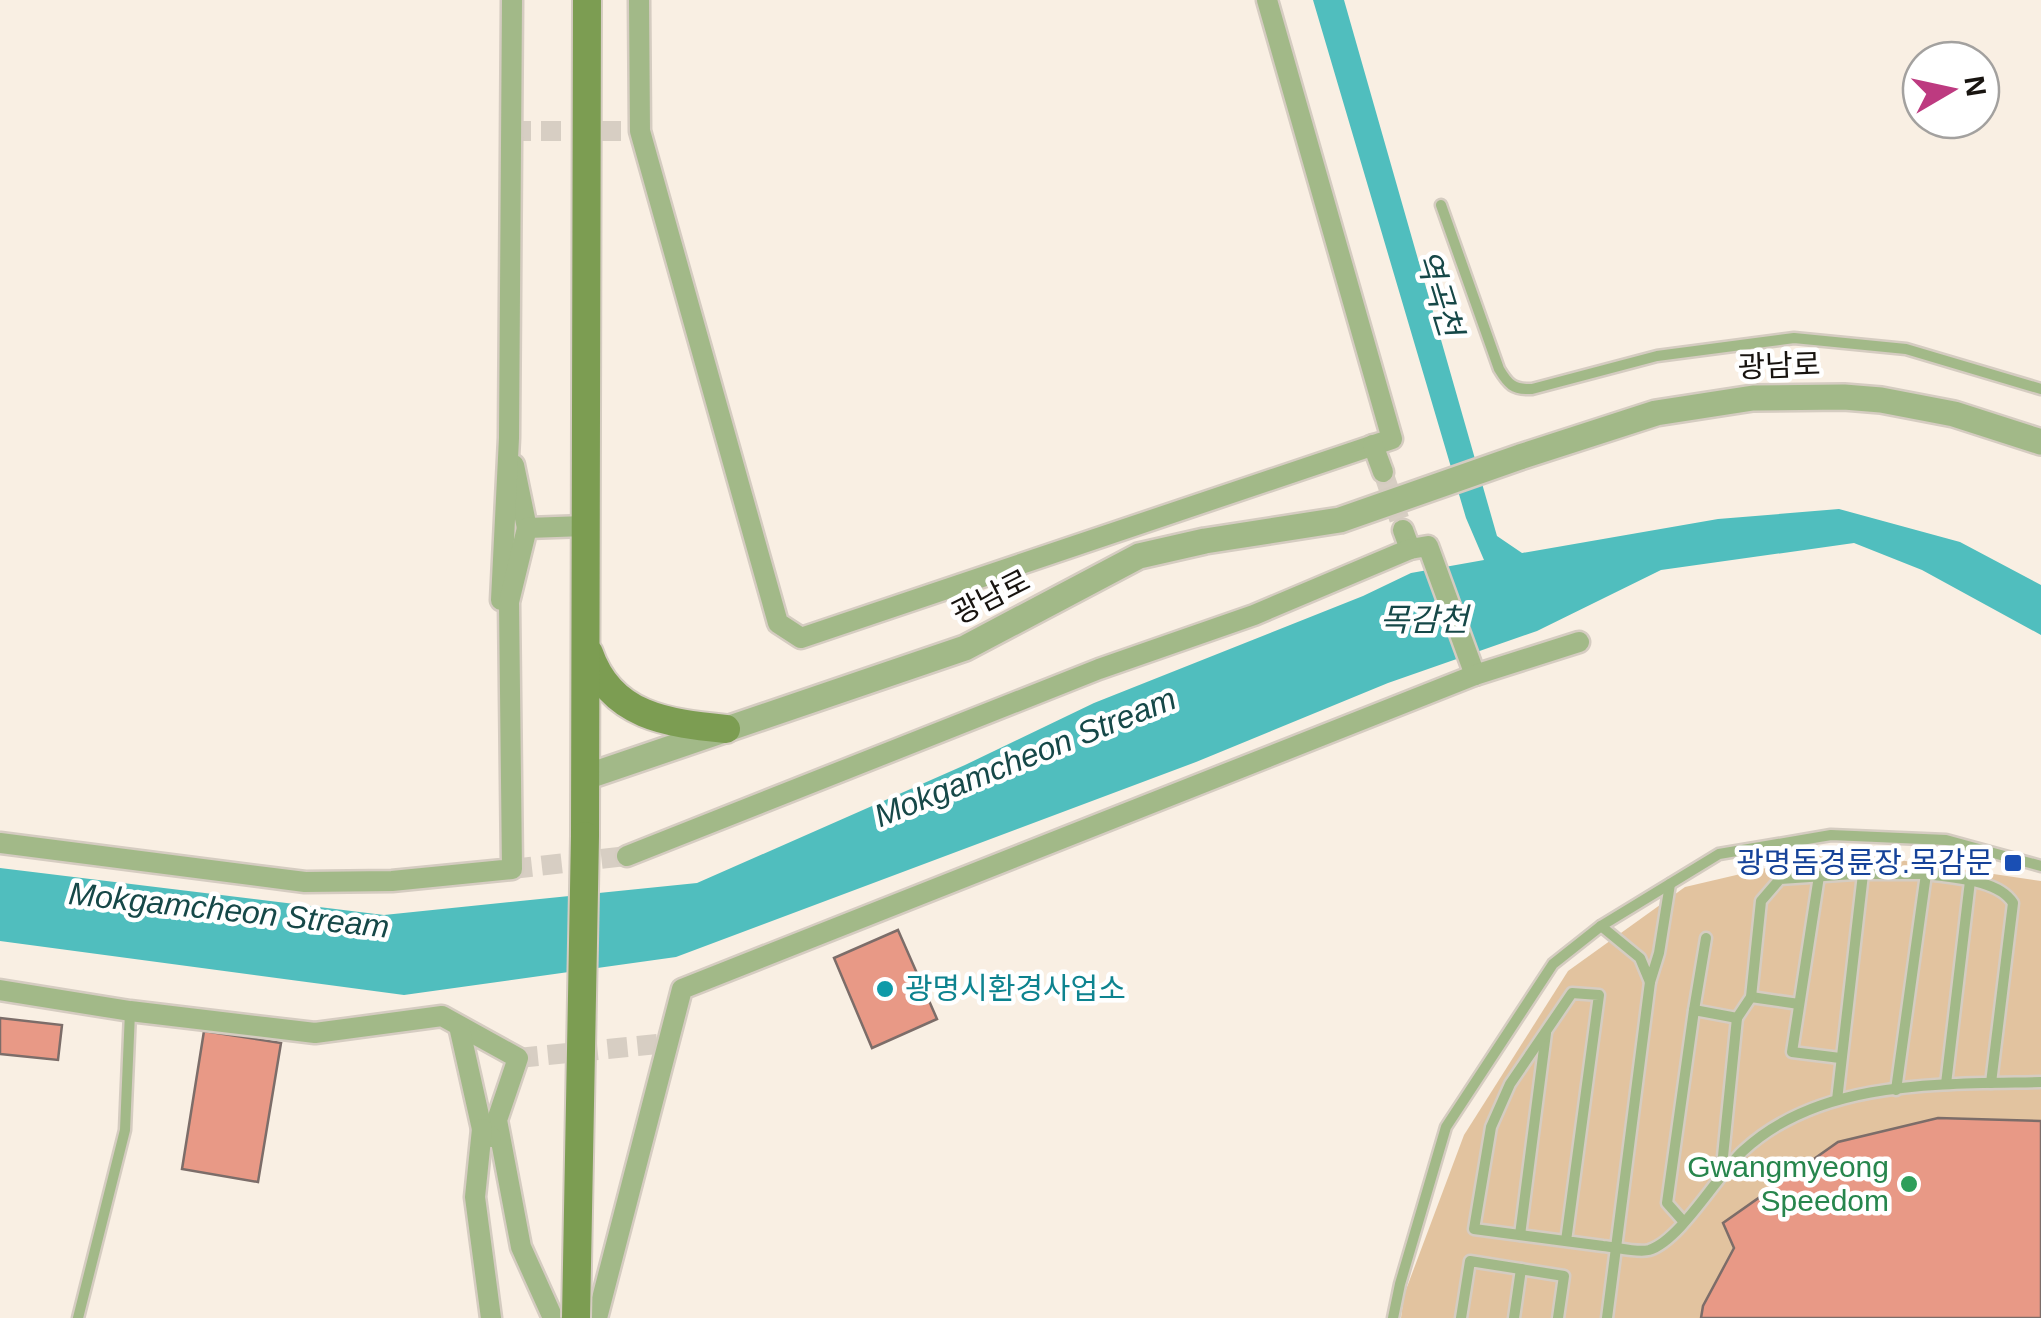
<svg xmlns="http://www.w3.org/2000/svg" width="2041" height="1318" viewBox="0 0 2041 1318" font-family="Helvetica,'Noto Sans KR',sans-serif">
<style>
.green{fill:#e2c39f}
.water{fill:#50bebe}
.building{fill:#e89986;stroke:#7c6d69;stroke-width:2.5}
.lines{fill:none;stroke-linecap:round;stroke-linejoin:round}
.minor-tunnel{stroke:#d7cec3;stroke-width:20;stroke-dasharray:20 10;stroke-linecap:butt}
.service-casing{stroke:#d5ccc1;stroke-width:15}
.minor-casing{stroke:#d5ccc1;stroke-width:25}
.tertiary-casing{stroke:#d5ccc1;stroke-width:30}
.secondary-casing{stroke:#d5ccc1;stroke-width:32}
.service{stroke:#a2b988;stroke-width:10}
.minor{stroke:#a2b988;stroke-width:20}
.tertiary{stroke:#a2b988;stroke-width:25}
.secondary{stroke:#7c9d52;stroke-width:28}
.secondary-bridge-casing{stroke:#d5ccc1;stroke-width:32;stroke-linecap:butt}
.secondary-bridge{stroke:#7c9d52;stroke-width:28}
.transit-dot{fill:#1a4fb4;stroke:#fff;stroke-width:4}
.culture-dot{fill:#0f9aa8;stroke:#fff;stroke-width:4}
.leisure-dot{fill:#2e9e5b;stroke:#fff;stroke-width:4}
.labels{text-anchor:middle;stroke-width:9;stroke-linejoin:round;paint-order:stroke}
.street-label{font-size:30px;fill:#181410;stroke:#fff}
.transit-label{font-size:30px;fill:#164399;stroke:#fff;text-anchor:end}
.culture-label{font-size:30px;fill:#0d838f;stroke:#fff;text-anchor:start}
.leisure-label{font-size:30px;fill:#27864d;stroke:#fff;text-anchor:end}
.water-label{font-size:32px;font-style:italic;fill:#164848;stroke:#fff}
</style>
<rect width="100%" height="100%" fill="#f9efe3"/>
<path class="green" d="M 1838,851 L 2041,881 L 2041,1318 L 1401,1318 L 1404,1295 L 1464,1135 L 1568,971 L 1685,887 Z"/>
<path class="water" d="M 1313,0 L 1344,0 L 1497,536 L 1522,553 L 1718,519 L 1839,509 L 1960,542 L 2041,585 L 2041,635 L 1922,570 L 1854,543 L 1661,570 L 1537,631 L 1388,683 L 1196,762 L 676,957 L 404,995 L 0,941 L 0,868 L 384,915 L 697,883 L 965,765 L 1094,703 L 1363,596 L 1411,573 L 1484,560 L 1466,518 Z"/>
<g class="building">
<path d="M 898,930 L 937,1019 L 872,1048 L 834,958 Z"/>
<path d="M 0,1018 L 62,1025 L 58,1060 L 0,1054 Z"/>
<path d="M 204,1031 L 281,1043 L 258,1182 L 182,1169 Z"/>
<path d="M 1938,1118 L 2041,1121 L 2041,1318 L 1701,1318 L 1703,1306 L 1734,1248 L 1723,1223 L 1838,1142 Z"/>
</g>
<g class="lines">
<g class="minor-tunnel">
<path d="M 511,131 L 640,131"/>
<path d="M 1383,472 L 1403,530"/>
<path d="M 512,869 L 627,856"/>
<path d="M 518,1058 L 668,1043"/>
</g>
<defs>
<g id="service">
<path d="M 1441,205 L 1499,369 C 1508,384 1513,390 1532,389 L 1657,356 L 1794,338 L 1906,349 L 2041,389"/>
<path d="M 1819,876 L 1792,1052 L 1840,1058"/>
<path d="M 1601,926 L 1640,958 L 1650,982 L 1659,953 L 1670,884"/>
<path d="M 1751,997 L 1799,1004"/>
<path d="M 1694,1010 L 1706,938"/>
<path d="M 1946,1084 L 1970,881"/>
<path d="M 1896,1090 L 1926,874 C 1952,878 1998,879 2013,903 L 1991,1083"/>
<path d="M 1837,1100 L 1863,874"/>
<path d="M 1721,1176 L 1737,1018"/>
<path d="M 1683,1221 L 1667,1203 L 1694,1010 L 1737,1018 L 1751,997 L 1761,901 L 1780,879 L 1854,874 L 1926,874"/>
<path d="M 1520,1235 L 1546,1033"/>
<path d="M 1566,1241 L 1599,995 L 1572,993 L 1510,1084 L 1491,1127 L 1474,1229 C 1517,1235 1560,1240 1603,1246 C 1616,1247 1637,1253 1649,1250 C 1680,1241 1719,1173 1743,1151 C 1820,1079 1942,1084 2041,1082"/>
<path d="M 78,1318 L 125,1130 L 130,1012"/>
<path d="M 1393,1318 L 1400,1284 L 1446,1127 L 1553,964 L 1601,926 L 1719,854 L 1831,835 L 1946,840 L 2041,866"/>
<path d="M 1461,1318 L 1470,1261 L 1564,1276 L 1558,1318"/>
<path d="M 1514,1318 L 1521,1269"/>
<path d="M 1607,1318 L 1650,982"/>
</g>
<g id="minor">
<path d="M 639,0 L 640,131 L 778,623 L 801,638 L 1392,439 L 1267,0"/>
<path d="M 1373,445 L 1383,472"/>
<path d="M 514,465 L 527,528"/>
<path d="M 1403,530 L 1410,549 L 1428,546 L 1475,675"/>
<path d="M 501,600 L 509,438 L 512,0"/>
<path d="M 0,843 L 305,882 L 392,881 L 512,869 L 509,602 L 527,528 L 585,526"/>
<path d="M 627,856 L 1099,669 L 1254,615 L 1410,549"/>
<path d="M 0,990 L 130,1011 L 315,1033 L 442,1016 L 518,1058 L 497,1120 L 521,1247 L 553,1318"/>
<path d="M 459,1026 L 482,1129 L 491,1137"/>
<path d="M 482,1129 L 475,1197 L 491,1318"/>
<path d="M 597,1318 L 682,989 L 1475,675 L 1579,642"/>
</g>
<path id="tertiary" d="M 586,777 L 965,648 L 1139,556 L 1205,541 L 1340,520 L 1520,457 L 1656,413 L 1753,398 L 1844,397 L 1881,400 L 1954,414 L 2041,442"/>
<g id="secondary">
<path d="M 589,653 C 611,717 668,723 726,729"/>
<path d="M 585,836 L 587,0"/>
</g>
</defs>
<use href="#service" class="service-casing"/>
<use href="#minor" class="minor-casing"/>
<use href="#tertiary" class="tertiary-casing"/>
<use href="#secondary" class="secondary-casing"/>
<use href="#service" class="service"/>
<use href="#minor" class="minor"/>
<use href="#tertiary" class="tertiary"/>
<use href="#secondary" class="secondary"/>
<defs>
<path id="secondary-bridge" d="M 576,1318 L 585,836"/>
</defs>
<use href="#secondary-bridge" class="secondary-bridge-casing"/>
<use href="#secondary-bridge" class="secondary-bridge"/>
</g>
<rect class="transit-dot" x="2003" y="853" width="20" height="20" rx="5"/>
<circle class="culture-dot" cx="885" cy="989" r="10"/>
<circle class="leisure-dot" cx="1909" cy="1184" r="10"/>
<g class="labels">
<g class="street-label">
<text transform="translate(1779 366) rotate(-2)" y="10">광남로</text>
<text transform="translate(991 597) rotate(-27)" y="10">광남로</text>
</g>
<g class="transit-label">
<text x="1993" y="873">광명돔경륜장.목감문</text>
</g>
<g class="culture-label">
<text x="905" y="999">광명시환경사업소</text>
</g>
<g class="leisure-label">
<text x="1889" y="1177">Gwangmyeong<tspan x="1889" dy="34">Speedom</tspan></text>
</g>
<g class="water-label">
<text transform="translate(1439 293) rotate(73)" y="11">역곡천</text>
<text x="1424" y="631">목감천</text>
<text transform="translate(1025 757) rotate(-22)" y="11">Mokgamcheon Stream</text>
<text transform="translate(229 910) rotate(6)" y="11">Mokgamcheon Stream</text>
</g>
</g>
<g transform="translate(1951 90) rotate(81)"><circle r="48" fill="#ffffff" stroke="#a3a19f" stroke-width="2.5"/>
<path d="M0-8L18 38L0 25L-18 38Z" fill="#bd3a80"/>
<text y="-15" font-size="28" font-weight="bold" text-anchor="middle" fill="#181410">N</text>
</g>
</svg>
